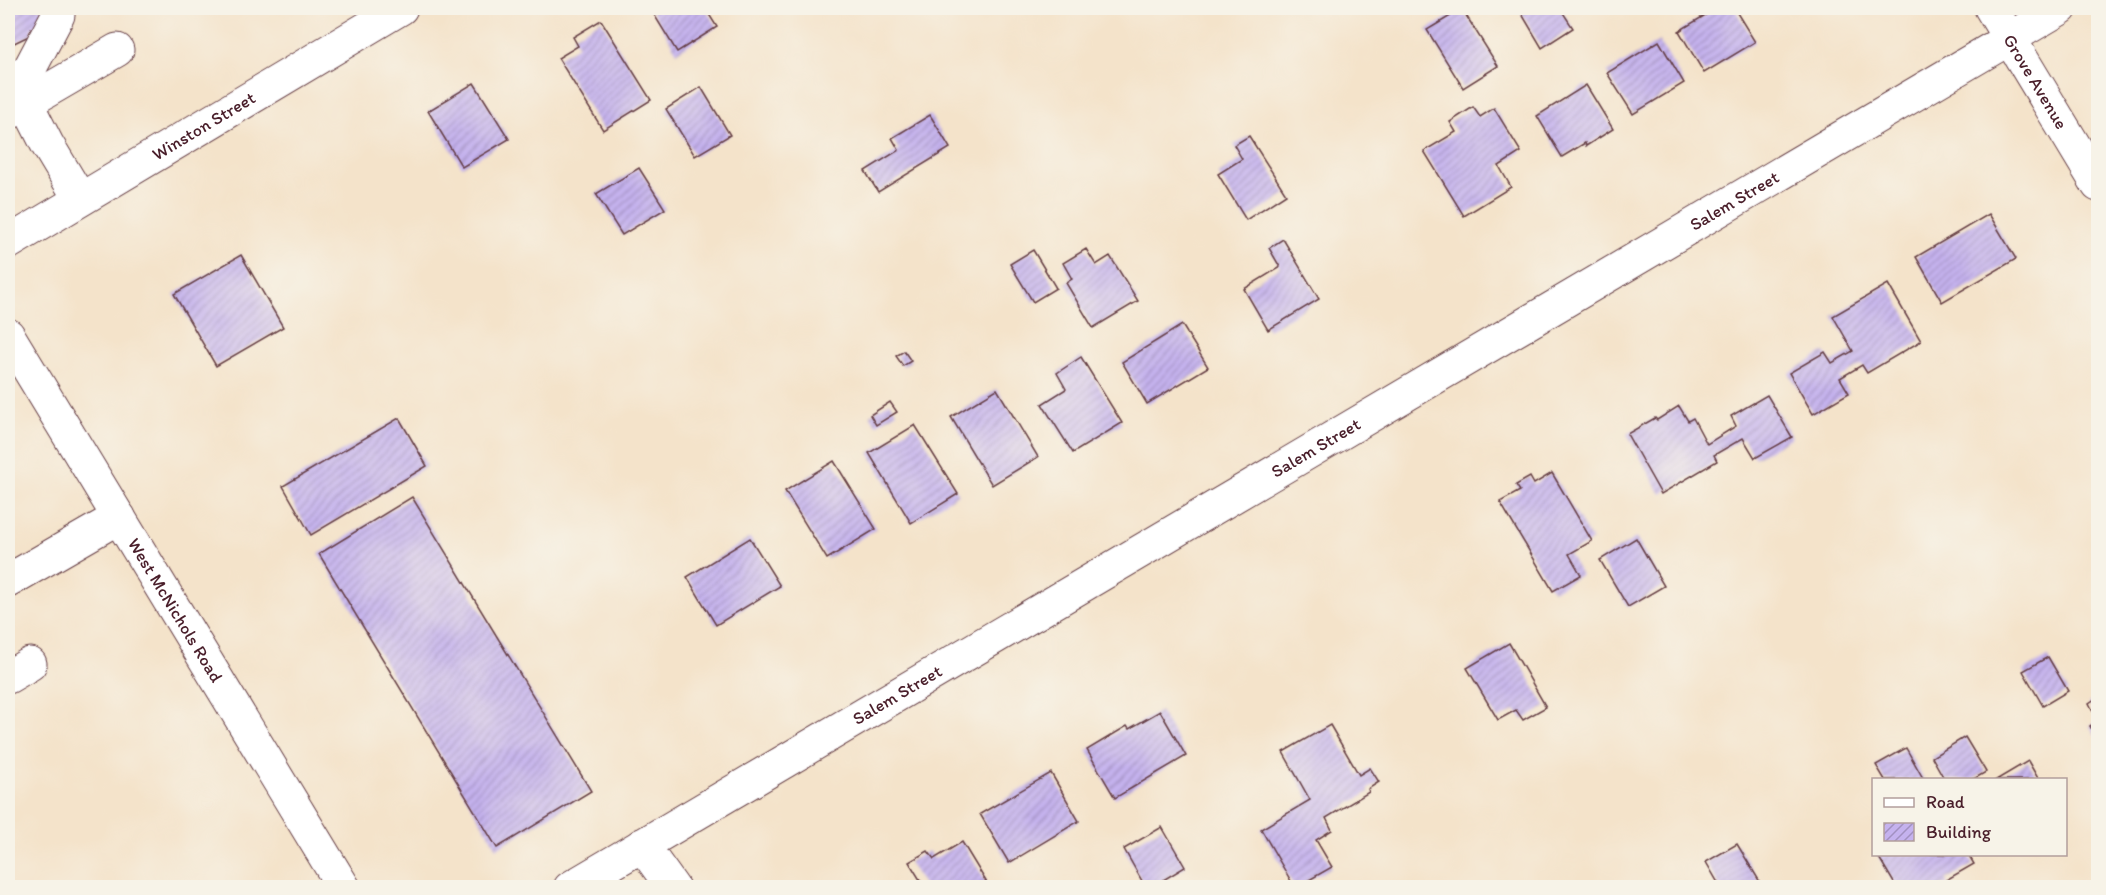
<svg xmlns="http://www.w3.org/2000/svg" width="2106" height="895" viewBox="0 0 2106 895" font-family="Itim,sans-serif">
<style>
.building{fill:url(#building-hatch)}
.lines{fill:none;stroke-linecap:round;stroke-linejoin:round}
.minor-casing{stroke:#643c43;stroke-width:35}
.major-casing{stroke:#643c43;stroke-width:35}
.minor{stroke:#fff;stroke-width:33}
.major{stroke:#fff;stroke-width:33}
.labels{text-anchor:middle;stroke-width:4.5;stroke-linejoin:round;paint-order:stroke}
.street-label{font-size:18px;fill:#4a1f2b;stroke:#f7f3e8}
</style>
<defs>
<pattern id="building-hatch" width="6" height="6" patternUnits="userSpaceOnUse" patternTransform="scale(1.5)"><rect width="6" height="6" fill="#c5b2ee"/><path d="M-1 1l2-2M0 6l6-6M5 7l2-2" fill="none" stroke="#a290c1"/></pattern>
</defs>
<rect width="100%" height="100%" fill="#f7f3e8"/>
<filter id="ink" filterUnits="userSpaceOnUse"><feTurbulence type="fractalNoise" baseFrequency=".0167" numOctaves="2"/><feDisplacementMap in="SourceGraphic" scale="12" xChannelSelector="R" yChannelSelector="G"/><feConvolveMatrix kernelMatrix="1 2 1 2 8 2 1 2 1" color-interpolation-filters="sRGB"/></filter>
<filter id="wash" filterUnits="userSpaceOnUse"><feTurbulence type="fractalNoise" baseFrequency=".008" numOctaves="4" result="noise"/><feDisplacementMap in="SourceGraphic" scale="24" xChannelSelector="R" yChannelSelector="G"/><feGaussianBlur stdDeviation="1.35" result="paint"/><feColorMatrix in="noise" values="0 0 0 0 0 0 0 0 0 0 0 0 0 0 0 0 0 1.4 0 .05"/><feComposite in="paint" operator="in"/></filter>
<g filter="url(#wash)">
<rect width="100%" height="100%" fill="#f4e3ca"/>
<g id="blocks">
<g class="building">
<path d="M 8,8 L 74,8 L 31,29 L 33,34 L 8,46 Z"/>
<path d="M 650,8 L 705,8 L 717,27 L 677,52 Z"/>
<path d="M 1521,8 L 1560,8 L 1573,28 L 1542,48 L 1519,9 Z"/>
<path d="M 1717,8 L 1734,8 L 1755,42 L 1704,73 L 1679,31 Z"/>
<path d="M 1462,9 L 1498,66 L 1463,88 L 1427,30 Z"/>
<path d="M 601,20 L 651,100 L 603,130 L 558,58 L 578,46 L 573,37 Z"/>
<path d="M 1659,41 L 1684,83 L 1633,114 L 1607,73 Z"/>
<path d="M 474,83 L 509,139 L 462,167 L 428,111 Z"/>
<path d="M 1586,85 L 1613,129 L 1586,146 L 1585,143 L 1562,157 L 1537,116 Z"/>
<path d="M 701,87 L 730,135 L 695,156 L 666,109 Z"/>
<path d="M 1473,107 L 1480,117 L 1494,108 L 1521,152 L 1499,166 L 1511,187 L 1464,216 L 1424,151 L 1456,132 L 1450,122 Z"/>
<path d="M 930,115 L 950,148 L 878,192 L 865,171 L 899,150 L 892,138 Z"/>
<path d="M 1249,136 L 1286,194 L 1246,220 L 1218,174 L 1242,159 L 1234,145 Z"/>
<path d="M 639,168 L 665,209 L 622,235 L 596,194 Z"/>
<path d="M 1989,214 L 2016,259 L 1942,302 L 1916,257 Z"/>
<path d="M 1283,239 L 1319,299 L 1268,330 L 1244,289 L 1280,267 L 1269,248 Z"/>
<path d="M 1086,249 L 1096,265 L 1110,256 L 1138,301 L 1093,328 L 1066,283 L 1072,279 L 1063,263 Z"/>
<path d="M 1033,250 L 1056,288 L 1033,302 L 1010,264 Z"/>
<path d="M 241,255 L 283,327 L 216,366 L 174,294 Z"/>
<path d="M 1888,284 L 1921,341 L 1867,373 L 1862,365 L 1840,378 L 1849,393 L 1813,414 L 1789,373 L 1825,352 L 1832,363 L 1853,351 L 1833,316 Z"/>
<path d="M 1182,325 L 1208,367 L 1147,404 L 1122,362 Z"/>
<path d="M 904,351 L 911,361 L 903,366 L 896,356 Z"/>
<path d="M 1081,357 L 1122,423 L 1073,453 L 1042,404 L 1066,389 L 1057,373 Z"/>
<path d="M 997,389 L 1038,457 L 992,485 L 951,417 Z"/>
<path d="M 1767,395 L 1792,437 L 1755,458 L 1743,438 L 1714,455 L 1717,461 L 1661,494 L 1627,434 L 1655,418 L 1657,420 L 1679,406 L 1688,421 L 1693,418 L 1707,444 L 1736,426 L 1731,416 Z"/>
<path d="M 890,402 L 897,412 L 876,425 L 870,415 Z"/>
<path d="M 399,418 L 427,466 L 311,535 L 283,486 Z"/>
<path d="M 915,425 L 958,494 L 911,523 L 869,453 Z"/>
<path d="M 834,461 L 876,529 L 827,559 L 785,491 Z"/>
<path d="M 1552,473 L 1592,541 L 1569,554 L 1581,575 L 1553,591 L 1500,502 L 1520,491 L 1516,485 L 1530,477 L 1534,484 Z"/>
<path d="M 412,497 L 591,791 L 497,848 L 319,554 Z"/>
<path d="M 750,538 L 780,586 L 716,625 L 687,577 Z"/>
<path d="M 1636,538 L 1664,586 L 1628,607 L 1600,560 Z"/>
<path d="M 1509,643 L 1546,707 L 1523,720 L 1516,710 L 1498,720 L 1467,668 Z"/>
<path d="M 2048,657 L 2068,691 L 2043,706 L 2023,671 Z"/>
<path d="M 2098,697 L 2098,740 L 2090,726 L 2098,721 L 2089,703 Z"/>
<path d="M 1160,711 L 1186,756 L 1115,798 L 1087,750 L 1127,726 L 1129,729 Z"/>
<path d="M 1330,725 L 1359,775 L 1370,768 L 1379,782 L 1368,789 L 1369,792 L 1326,818 L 1332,830 L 1316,840 L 1332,867 L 1295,888 L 1261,829 L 1310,800 L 1283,752 Z"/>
<path d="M 1965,737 L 1986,772 L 1972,780 L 1945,780 L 1932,757 Z"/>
<path d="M 1906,748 L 1924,780 L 1885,780 L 1876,765 Z"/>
<path d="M 2028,761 L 2039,780 L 1996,780 Z"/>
<path d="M 1051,773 L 1079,821 L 1009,863 L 980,814 Z"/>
<path d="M 1162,827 L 1185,867 L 1150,888 L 1146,888 L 1124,849 Z"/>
<path d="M 962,842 L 990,888 L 925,888 L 909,862 L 928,851 L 934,859 Z"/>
<path d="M 1737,844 L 1760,882 L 1751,888 L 1721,888 L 1706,862 Z"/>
<path d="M 1880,854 L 1968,854 L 1974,864 L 1946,880 L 1948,883 L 1939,888 L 1897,888 L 1878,856 Z"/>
</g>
</g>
</g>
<g filter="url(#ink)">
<use href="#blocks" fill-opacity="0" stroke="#643c43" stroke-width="1.5"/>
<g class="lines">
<defs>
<g id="minor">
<path id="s1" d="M 1991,8 L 2098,185"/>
<path d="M 8,74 L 19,89 L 47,144 L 80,199"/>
<path d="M 19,89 L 58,15"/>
<path d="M 9,113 L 117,50"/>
<path id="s2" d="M 8,243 L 401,8"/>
<path d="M 8,581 L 119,517"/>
<path d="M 8,677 L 30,664"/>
<path d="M 642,845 L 673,888"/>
<path id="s3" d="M 570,888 L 2061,8"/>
</g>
<g id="major">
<path id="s4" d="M 8,335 L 344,888"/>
</g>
</defs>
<use href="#minor" class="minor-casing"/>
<use href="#major" class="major-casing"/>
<use href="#minor" class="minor"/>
<use href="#major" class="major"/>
</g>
</g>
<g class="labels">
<g class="street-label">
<text dy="6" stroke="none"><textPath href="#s1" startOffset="86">Grove Avenue</textPath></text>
<text dy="6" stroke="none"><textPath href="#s2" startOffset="228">Winston Street</textPath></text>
<text dy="6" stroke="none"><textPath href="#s3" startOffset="1352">Salem Street</textPath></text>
<text dy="6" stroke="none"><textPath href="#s3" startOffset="866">Salem Street</textPath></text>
<text dy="6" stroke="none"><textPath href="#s4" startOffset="322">West McNichols Road</textPath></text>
<text dy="6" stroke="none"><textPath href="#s3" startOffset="380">Salem Street</textPath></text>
</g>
</g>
<rect width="2106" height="895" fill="none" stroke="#f7f3e8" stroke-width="30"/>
<rect x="1872" y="778" width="195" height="78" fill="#f7f3e8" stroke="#b29e9c" stroke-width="1.5"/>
<rect x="1884" y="798" width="30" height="9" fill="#ffffff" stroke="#b29e9c" stroke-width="1.5"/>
<text x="1926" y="808" font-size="18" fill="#4a1f2b">Road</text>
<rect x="1884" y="823" width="30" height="18" fill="url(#building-hatch)" stroke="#b29e9c" stroke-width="1.5"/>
<text x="1926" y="838" font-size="18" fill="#4a1f2b">Building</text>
</svg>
